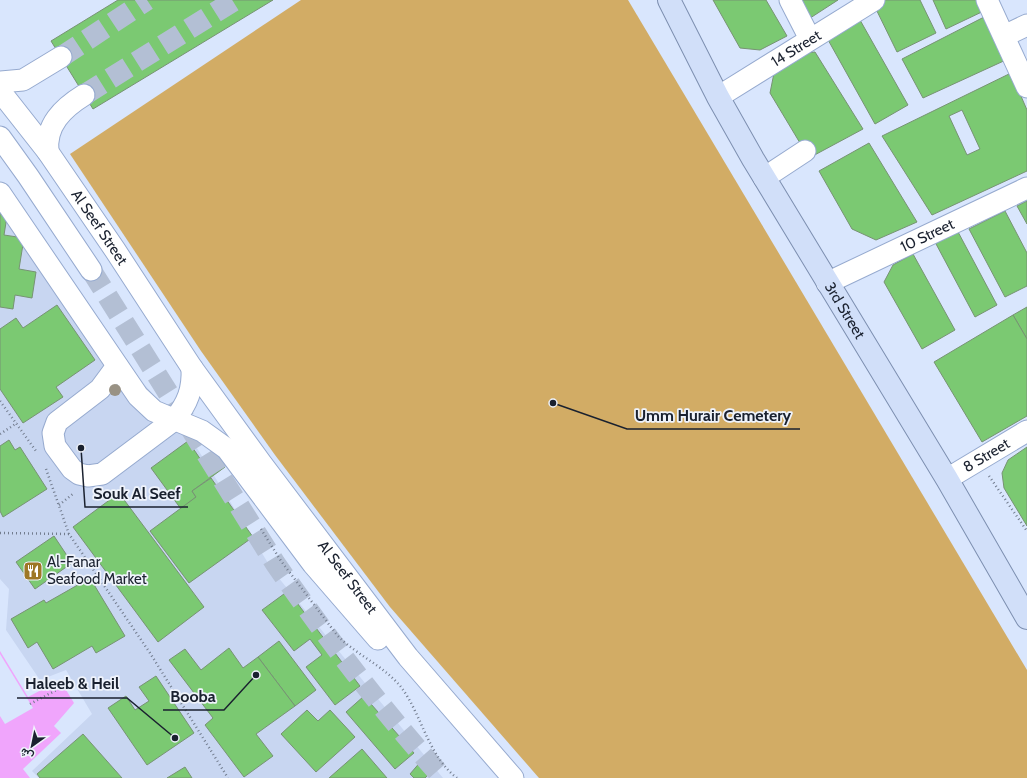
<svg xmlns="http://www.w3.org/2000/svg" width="1027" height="778" viewBox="0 0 1027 778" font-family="Cabin,Vazirmatn,sans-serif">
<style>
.built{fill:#c8d6f1}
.green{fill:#d2ac65}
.water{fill:#f0a5fc}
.pier{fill:#d9e6fd}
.building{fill:#7bc972;stroke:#779373;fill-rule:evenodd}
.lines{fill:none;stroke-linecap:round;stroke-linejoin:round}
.minor-tunnel{stroke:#b3bfd4;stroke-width:21;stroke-dasharray:21 10;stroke-linecap:butt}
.minor-casing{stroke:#96aacf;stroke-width:23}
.major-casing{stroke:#7d8fb0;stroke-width:24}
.path{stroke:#727c8e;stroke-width:2.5;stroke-dasharray:1 3;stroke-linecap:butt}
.minor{stroke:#fff;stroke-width:21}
.major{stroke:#d1dff9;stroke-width:22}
.tree{fill:#999284}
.labels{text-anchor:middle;stroke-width:3.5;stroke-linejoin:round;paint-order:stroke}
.street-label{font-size:15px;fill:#1a212f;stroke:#eff3fb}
.poi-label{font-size:15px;fill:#1a212f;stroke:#eff3fb;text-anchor:start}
.leader{fill:none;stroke:#1a212f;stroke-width:1.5}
.callout-dot{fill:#1a212f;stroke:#eff3fb;stroke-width:1.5}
.callout-label{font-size:16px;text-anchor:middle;font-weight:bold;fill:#1a212f;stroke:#eff3fb;stroke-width:3.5;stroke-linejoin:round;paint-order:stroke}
</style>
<rect width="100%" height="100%" fill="#d9e6fd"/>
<path class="built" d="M 0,189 L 41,270 L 187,432 L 273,571 L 443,778 L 39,778 L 32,771 L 92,714 L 66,670 L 40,680 L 6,630 L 9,589 L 0,579 Z"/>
<path class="green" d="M 301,0 L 628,0 L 1027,670 L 1027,778 L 539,778 L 390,607 L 275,455 L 201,351 L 70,154 Z"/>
<path class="water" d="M 0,651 L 28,697 L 60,680 L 74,703 L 54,726 L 61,733 L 23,769 L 30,778 L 0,778 Z"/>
<path class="pier" d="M 0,654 L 33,708 L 5,724 L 0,716 Z"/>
<g class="building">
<path d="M 118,0 L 273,0 L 93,109 L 51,41 Z"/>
<path d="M 713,0 L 766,0 L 787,36 L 760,50 L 740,48 Z"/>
<path d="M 795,0 L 838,0 L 804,22 Z"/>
<path d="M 885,0 L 920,0 L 936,33 L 897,52 L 874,5 Z"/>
<path d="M 933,0 L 983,0 L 988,9 L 946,29 Z"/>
<path d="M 988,15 L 1008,59 L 923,98 L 902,59 Z"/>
<path d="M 860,20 L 908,105 L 875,124 L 827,38 Z"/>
<path d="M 815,52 L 863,129 L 809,158 L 770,93 L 774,73 L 806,53 Z"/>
<path d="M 1011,73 L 1027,110 L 1027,171 L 932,215 L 882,136 ZM 962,110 L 980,149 L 967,155 L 949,116 Z"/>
<path d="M 869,143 L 917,222 L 876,240 L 852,229 L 819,171 Z"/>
<path d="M 1027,201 L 1027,224 L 1017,206 Z"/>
<path d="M 0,209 L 8,210 L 4,235 L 24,238 L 19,269 L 36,272 L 32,298 L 15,295 L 13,309 L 0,307 Z"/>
<path d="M 1005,211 L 1027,253 L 1027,286 L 1005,297 L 969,229 Z"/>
<path d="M 957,230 L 997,305 L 975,317 L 935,242 Z"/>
<path d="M 913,254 L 955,330 L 922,349 L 884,282 L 893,265 Z"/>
<path d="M 57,305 L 95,360 L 56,387 L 63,397 L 23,423 L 0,389 L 0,329 L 16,318 L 23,328 Z"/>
<path d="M 1027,307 L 1027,339 L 1013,315 Z"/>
<path d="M 1013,315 L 1027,339 L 1027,416 L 982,442 L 934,362 Z"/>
<path d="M 9,440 L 15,450 L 20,447 L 47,489 L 3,517 L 0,511 L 0,446 Z"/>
<path d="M 188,441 L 201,460 L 213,451 L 225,467 L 192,491 L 196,497 L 181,509 L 151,468 Z"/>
<path d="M 1027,447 L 1027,526 L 1004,488 L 1002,473 L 1008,460 Z"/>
<path d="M 211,478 L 253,537 L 189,583 L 150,531 L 196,497 L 192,491 Z"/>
<path d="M 119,493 L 204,607 L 158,642 L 73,527 Z"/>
<path d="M 54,536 L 72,563 L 35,589 L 16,562 Z"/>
<path d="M 90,578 L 125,636 L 96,653 L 92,646 L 53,669 L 37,642 L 28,648 L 11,619 L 44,600 L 46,603 Z"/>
<path d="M 288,591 L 360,686 L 335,705 L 306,667 L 322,655 L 310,639 L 294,651 L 262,610 Z"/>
<path d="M 279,641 L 316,690 L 295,706 L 258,657 Z"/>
<path d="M 229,648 L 243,668 L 258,657 L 295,706 L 256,734 L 273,756 L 244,777 L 205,725 L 213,718 L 169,660 L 185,649 L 201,670 Z"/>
<path d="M 156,676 L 194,733 L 147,765 L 108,708 L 126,696 L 135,710 L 149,701 L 139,687 Z"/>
<path d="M 364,696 L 414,753 L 395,769 L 346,712 Z"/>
<path d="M 307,710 L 318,721 L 330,710 L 355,737 L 316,772 L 281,734 Z"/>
<path d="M 83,734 L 122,778 L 40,778 L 37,774 Z"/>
<path d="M 362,749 L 387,778 L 329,778 Z"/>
<path d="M 422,760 L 433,770 L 425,778 L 414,778 L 410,774 Z"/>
<path d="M 185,767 L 192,778 L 167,778 Z"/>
</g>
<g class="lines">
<g class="minor-tunnel">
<path d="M 61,57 L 147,0"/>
<path d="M 84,95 L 235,0"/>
<path d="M 91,270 L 275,563 C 327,638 382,710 443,778"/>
</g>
<defs>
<g id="minor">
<path d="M 790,0 L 810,39"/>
<path d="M 987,0 L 1027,87"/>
<path d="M 1004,36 L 1027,25"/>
<path d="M 0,82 L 23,80 L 61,57"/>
<path id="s1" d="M 0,91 L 48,152 L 115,250 L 192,368 L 261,463 L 408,657 L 513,778"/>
<path id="s2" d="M 718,97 L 874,0"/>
<path d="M 0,137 L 28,176 L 91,270"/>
<path d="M 48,152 C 45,125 63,108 84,95"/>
<path d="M 764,178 L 805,151"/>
<path d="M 0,193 L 138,396 L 154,411 L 202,431 L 227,449 L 313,564 L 378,639"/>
<path id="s3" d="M 827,283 L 1027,188"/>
<path d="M 117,366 L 100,389 L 57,422 L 53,433 L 55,446 L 72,469 L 79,474 L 88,476 L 102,474 L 174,420 C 188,403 193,389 192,368"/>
<path id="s4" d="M 947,479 L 1027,431"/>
</g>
<g id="major">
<path id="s5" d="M 669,0 L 718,97 L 753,159 L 947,479 L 1027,618"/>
</g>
</defs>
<use href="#minor" class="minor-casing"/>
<use href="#major" class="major-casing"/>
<g class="path">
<path d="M 0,401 L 36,451"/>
<path d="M 0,434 L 17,423"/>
<path d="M 46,469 L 69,534 L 150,653 L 228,778"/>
<path d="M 989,476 L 1027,531"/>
<path d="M 59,505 L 74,493"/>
<path d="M 261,529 L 281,561 L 337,635 C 356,655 383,665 401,687 C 422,715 428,756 457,778"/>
<path d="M 0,533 L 69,534"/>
<path d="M 30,704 L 64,686"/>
</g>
<use href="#minor" class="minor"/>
<use href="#major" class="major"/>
</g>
<circle class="tree" cx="115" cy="390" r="6"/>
<defs>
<symbol id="restaurant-square" viewBox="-11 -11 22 22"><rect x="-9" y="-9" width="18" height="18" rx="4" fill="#9e7725" stroke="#eff3fb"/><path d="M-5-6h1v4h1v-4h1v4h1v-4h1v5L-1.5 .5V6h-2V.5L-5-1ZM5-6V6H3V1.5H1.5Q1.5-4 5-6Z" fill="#fff"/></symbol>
</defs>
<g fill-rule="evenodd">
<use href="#restaurant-square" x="22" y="560" width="22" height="22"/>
</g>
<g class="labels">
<g class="street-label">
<text dy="5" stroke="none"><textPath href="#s2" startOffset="92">14 Street</textPath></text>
<text dy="5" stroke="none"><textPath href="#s1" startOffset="169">Al Seef Street</textPath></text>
<text dy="5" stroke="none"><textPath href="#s3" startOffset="111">10 Street</textPath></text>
<text dy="5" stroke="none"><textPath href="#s5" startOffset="357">3rd Street</textPath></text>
<text dy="5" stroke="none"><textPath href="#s4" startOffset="46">8 Street</textPath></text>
<text dy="5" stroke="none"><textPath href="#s1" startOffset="598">Al Seef Street</textPath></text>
</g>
<g class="poi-label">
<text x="47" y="567">Al-Fanar<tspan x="47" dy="17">Seafood Market</tspan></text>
</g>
</g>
<path class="leader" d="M553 403L627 429H800M81 448L85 507H188M175 738L127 698H17M256 675L224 710H163"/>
<g class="callout-dot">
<circle cx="553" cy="403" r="4"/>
<circle cx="81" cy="448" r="4"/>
<circle cx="175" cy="738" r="4"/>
<circle cx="256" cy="675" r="4"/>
</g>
<g class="callout-label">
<text x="713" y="421">Umm Hurair Cemetery</text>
<text x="137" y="499">Souk Al Seef</text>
<text x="72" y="689">Haleeb &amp; Heil</text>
<text x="193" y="702">Booba</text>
</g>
<g transform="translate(32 746) rotate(213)" stroke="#eff3fb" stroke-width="3" paint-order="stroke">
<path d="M0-3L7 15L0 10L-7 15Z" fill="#1a212f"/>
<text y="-6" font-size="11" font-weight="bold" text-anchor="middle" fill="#1a212f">ش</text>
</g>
</svg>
